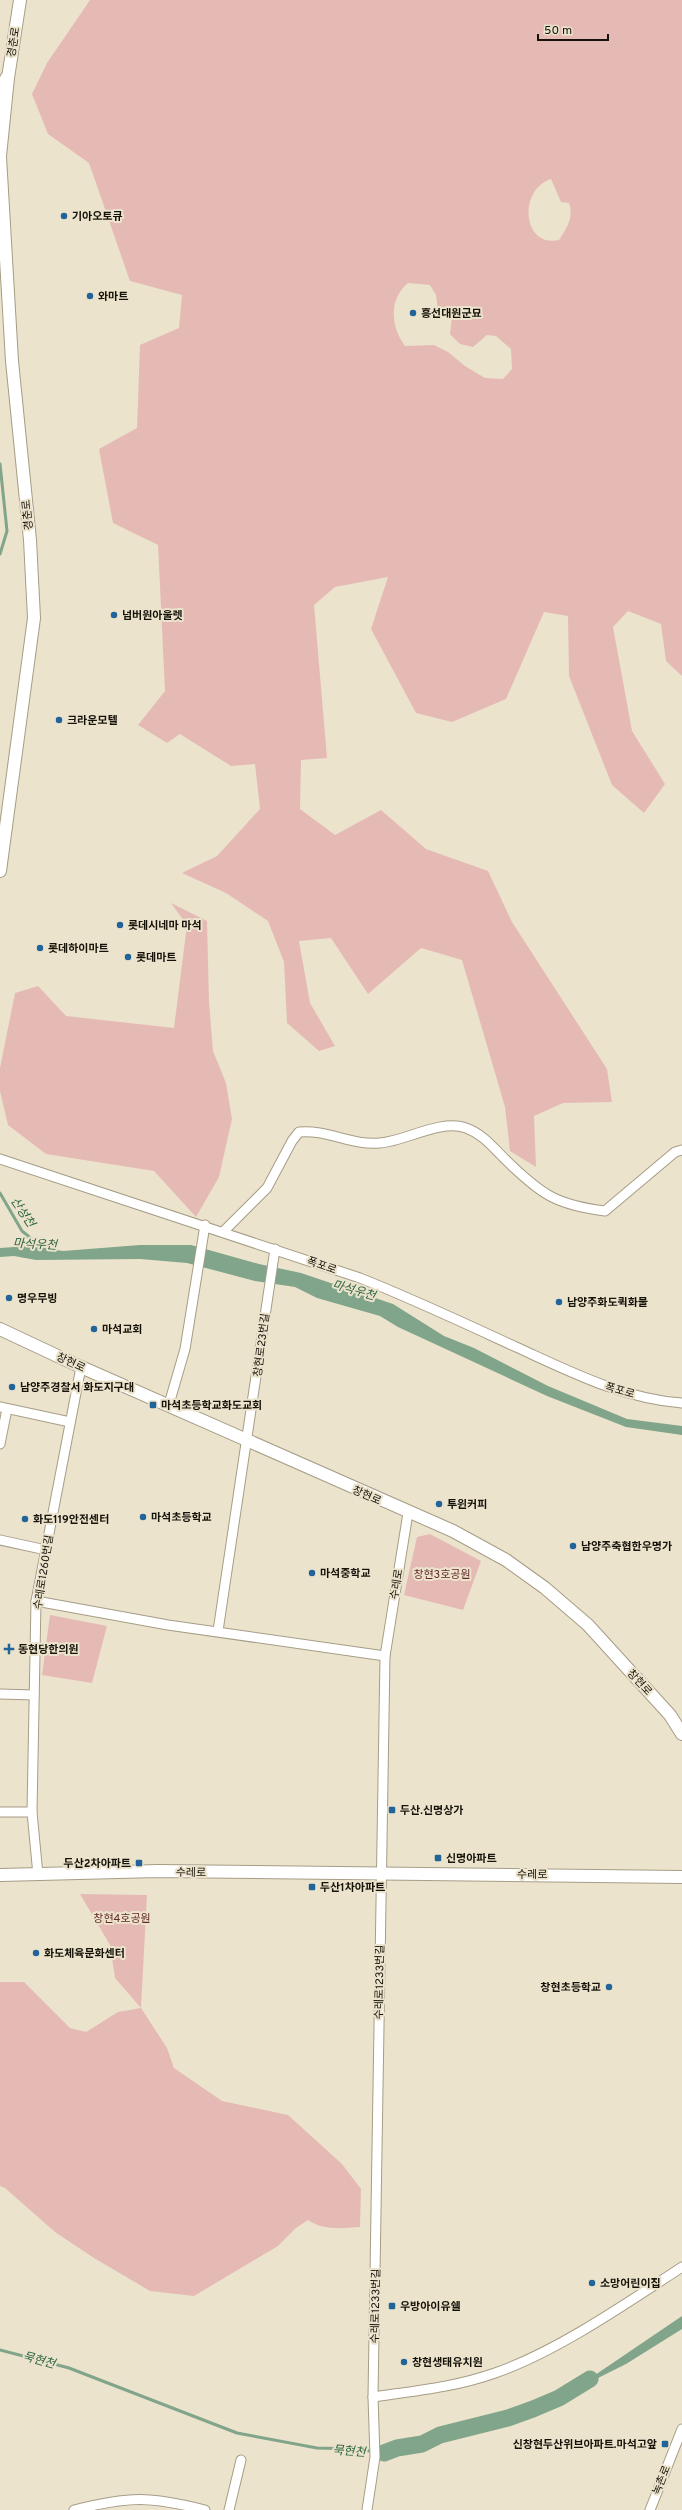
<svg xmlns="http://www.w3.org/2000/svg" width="682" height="2510" viewBox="0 0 682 2510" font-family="Overpass,'Noto Sans KR',sans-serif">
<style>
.green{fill:#e5bab5;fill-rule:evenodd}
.water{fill:#81a58a}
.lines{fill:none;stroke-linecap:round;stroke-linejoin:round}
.stream{stroke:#81a58a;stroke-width:3}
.river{stroke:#81a58a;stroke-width:17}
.street-casing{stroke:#a69d87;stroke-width:11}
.secondary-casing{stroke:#a69d87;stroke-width:14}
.street{stroke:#fff;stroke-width:9}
.secondary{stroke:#fff;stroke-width:12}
.poi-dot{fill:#216499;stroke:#ece3cc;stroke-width:1.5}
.labels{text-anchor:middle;stroke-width:4;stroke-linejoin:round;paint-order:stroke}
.street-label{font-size:11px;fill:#15120a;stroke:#ece3cc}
.poi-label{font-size:11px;font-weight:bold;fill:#15120a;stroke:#ece3cc;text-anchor:start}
.park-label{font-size:11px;fill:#642925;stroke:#ece3cc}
.water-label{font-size:12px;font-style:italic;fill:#2b643e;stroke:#ece3cc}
</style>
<rect width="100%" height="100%" fill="#ece3cc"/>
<g class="green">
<path d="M 90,0 L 682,0 L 682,676 L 666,661 L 661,624 L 628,611 L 613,627 L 632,731 L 665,784 L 644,813 L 612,785 L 569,676 L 568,616 L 544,612 L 506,699 L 452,722 L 416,713 L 371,629 L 388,577 L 335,587 L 314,605 L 327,758 L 301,760 L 300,809 L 335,835 L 381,810 L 426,849 L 488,871 L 512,922 L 607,1069 L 612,1102 L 563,1103 L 534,1116 L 536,1167 L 510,1151 L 505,1107 L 462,960 L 421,948 L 368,994 L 331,938 L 299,941 L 310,1003 L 335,1046 L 319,1051 L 287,1023 L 284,962 L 268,921 L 226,893 L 182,873 L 217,856 L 260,809 L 255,764 L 231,766 L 180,734 L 167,743 L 138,725 L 165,691 L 158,545 L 113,523 L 99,449 L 137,428 L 140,345 L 179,328 L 182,295 L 130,281 L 89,163 L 48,134 L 32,94 L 47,63 ZM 551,179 L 561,202 L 569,203 C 574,217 567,228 559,240 C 522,248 518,190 551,179 ZM 408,283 L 430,285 L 436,295 L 438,310 L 452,317 L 450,334 L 460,344 L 473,347 L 487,335 L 496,336 L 511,349 L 512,369 L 503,379 L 485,378 L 465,366 L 448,352 L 434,345 L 405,346 C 391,327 388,300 408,283 Z"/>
<path d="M 171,903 L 207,921 L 209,1002 L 213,1051 L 226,1083 L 232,1119 L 219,1177 L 196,1217 L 154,1171 L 46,1154 L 8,1125 L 0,1091 L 0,1068 L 15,993 L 38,986 L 66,1016 L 174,1028 L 187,925 Z"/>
<path d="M 430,1534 L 481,1561 L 463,1610 L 404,1595 L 417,1537 Z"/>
<path d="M 50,1615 L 107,1626 L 92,1683 L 42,1675 Z"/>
<path d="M 80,1894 L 147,1895 L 141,2008 L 167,2048 L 174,2068 L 222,2101 L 288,2115 L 342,2164 L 361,2189 L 360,2227 C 342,2228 324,2231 308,2220 L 296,2228 L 278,2246 L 194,2296 L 150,2291 L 94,2258 L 55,2232 L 5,2188 L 0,2186 L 0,1982 L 24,1982 L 70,2028 L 86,2032 L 118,2012 L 141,2008 L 115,1978 L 110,1945 Z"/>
</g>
<g class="water">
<path d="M 140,1245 L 191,1245 L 259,1264 L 301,1273 L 393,1304 L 444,1336 L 474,1348 L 548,1386 L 627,1419 L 682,1426 L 682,1435 L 626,1427 L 547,1396 L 398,1327 L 380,1316 L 317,1298 L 295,1287 L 255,1281 L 187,1263 L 140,1259 L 36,1260 L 14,1256 L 0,1257 L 0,1248 L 29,1246 L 63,1251 Z"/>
<path d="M 682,2316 L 682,2329 L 626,2364 L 570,2392 Z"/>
</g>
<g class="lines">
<g class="stream">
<path d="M 0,464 L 7,531 L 0,554"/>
<path d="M 0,1193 L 22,1231 L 45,1250"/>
<path d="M 0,2350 L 69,2368 L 237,2433 L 317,2448 L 356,2449 L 384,2453"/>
</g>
<path class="river" d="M 384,2453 L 397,2448 L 422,2444 L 440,2435 L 508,2418 L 533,2409 L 559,2398 L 590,2379"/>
<defs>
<g id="street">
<path d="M 0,91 L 5,77"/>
<path d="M 0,1159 L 360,1278 C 413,1299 464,1323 516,1347 C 569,1371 623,1399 682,1403"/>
<path d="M 223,1232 L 267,1188 L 292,1141 L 299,1132 C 327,1129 352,1146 380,1143 C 406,1141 440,1119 466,1128 C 485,1135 494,1149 508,1162 C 542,1195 557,1205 605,1211 L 675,1152 L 682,1150"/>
<path d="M 169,1404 L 185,1349 L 205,1225"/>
<path d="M 0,1407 L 70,1422"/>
<path d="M 0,1444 L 7,1409"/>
<path d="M 408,1513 L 385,1656 L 373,2397 C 414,2391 456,2387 495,2373 C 556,2352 627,2303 682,2267"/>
<path d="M 0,1540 L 46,1550"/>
<path d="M 36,1601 L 168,1625 L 385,1656"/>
<path d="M 218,1631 L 275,1249"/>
<path d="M 0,1694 L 34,1695"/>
<path d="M 0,1812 L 32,1812"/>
<path d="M 38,1875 L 32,1812 L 36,1601 L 81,1367"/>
<path d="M 74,2510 C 129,2496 150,2496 205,2510"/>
<path d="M 229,2510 L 241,2460"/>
<path d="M 367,2510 L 375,2457 L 373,2397"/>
<path d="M 650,2510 L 682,2429"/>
</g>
<g id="secondary">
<path d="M 0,156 L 8,78 L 20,0"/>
<path d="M 0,157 L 12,361 L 30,540 L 34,618 L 0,871"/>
<path d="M 0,1329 L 81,1367 L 453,1531 L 506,1560 L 545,1588 L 588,1625 L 670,1715 L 682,1734"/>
<path d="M 0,1875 L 158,1871 L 682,1877"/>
</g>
</defs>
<use href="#street" class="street-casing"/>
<use href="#secondary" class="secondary-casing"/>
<use href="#street" class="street"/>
<use href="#secondary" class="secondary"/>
</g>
<g class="poi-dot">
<circle cx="64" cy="216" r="4"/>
<circle cx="90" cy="296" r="4"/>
<circle cx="413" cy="313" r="4"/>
<circle cx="114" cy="615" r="4"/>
<circle cx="59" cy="720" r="4"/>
<circle cx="120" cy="925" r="4"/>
<circle cx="40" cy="948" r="4"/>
<circle cx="128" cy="957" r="4"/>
<circle cx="9" cy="1298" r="4"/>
<circle cx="559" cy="1302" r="4"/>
<circle cx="94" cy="1329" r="4"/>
<circle cx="12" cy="1387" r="4"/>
<rect x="149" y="1401" width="8" height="8" rx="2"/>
<circle cx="439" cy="1504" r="4"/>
<circle cx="143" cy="1517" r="4"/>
<circle cx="25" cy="1519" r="4"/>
<circle cx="573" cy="1546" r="4"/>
<circle cx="312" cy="1573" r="4"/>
<path d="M7 1643h4v4h4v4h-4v4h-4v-4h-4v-4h4z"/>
<rect x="388" y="1806" width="8" height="8" rx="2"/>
<rect x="434" y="1854" width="8" height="8" rx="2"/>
<rect x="135" y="1859" width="8" height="8" rx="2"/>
<rect x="308" y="1883" width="8" height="8" rx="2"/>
<circle cx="36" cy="1953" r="4"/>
<circle cx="609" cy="1987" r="4"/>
<circle cx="592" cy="2283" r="4"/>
<rect x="388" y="2302" width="8" height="8" rx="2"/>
<circle cx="404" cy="2362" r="4"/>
<rect x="661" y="2440" width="8" height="8" rx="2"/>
</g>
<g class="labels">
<g class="street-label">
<text transform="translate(13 42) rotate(-81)" y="4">경춘로</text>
<text transform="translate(27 515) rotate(-96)" y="4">경춘로</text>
<text transform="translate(322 1265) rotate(19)" y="4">폭포로</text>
<text transform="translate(261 1345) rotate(-83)" y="4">창현로23번길</text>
<text transform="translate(71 1362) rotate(25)" y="4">창현로</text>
<text transform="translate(620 1390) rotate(16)" y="4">폭포로</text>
<text transform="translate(367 1495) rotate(24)" y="4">창현로</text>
<text transform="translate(43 1572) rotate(-81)" y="4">수레로1260번길</text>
<text transform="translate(396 1584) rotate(-81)" y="4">수레로</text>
<text transform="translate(640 1682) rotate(48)" y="4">창현로</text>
<text transform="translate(191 1872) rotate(1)" y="4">수레로</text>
<text x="532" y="1878">수레로</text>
<text transform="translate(379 1982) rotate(-89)" y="4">수레로1233번길</text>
<text transform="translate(375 2306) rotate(-89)" y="4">수레로1233번길</text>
<text transform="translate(661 2480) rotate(-68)" y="4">녹촌로</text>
</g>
<g class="poi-label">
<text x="72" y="220">기아오토큐</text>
<text x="98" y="300">와마트</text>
<text x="421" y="317">흥선대원군묘</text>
<text x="122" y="619">넘버원아울렛</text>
<text x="67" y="724">크라운모텔</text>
<text x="128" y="929">롯데시네마 마석</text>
<text x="48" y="952">롯데하이마트</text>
<text x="136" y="961">롯데마트</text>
<text x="17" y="1302">명우무빙</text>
<text x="567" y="1306">남양주화도퀵화물</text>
<text x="102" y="1333">마석교회</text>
<text x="20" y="1391">남양주경찰서 화도지구대</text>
<text x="161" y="1409">마석초등학교화도교회</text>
<text x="447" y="1508">투윈커피</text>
<text x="151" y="1521">마석초등학교</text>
<text x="33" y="1523">화도119안전센터</text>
<text x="581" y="1550">남양주축협한우명가</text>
<text x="320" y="1577">마석중학교</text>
<text x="18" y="1653">동현당한의원</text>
<text x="400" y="1814">두산.신명상가</text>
<text x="446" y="1862">신명아파트</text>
<text x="131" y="1867" text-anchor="end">두산2차아파트</text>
<text x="320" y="1891">두산1차아파트</text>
<text x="44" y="1957">화도체육문화센터</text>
<text x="601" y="1991" text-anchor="end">창현초등학교</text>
<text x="600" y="2287">소망어린이집</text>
<text x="400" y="2310">우방아이유쉘</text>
<text x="412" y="2366">창현생태유치원</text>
<text x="657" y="2448" text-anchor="end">신창현두산위브아파트.마석고앞</text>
</g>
<g class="park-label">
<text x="442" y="1578">창현3호공원</text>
<text x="122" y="1922">창현4호공원</text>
</g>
<g class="water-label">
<text transform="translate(23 1212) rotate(56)" y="4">산성천</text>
<text transform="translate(35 1244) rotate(3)" y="4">마석우천</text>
<text transform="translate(354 1290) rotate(16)" y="4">마석우천</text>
<text transform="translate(39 2360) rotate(15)" y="4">묵현천</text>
<text transform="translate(349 2451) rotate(4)" y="4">묵현천</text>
</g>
</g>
<path d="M538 34v6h70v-6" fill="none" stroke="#15120a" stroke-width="2"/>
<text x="544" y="34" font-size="12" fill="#15120a" stroke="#ece3cc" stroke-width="3" paint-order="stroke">50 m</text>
</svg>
